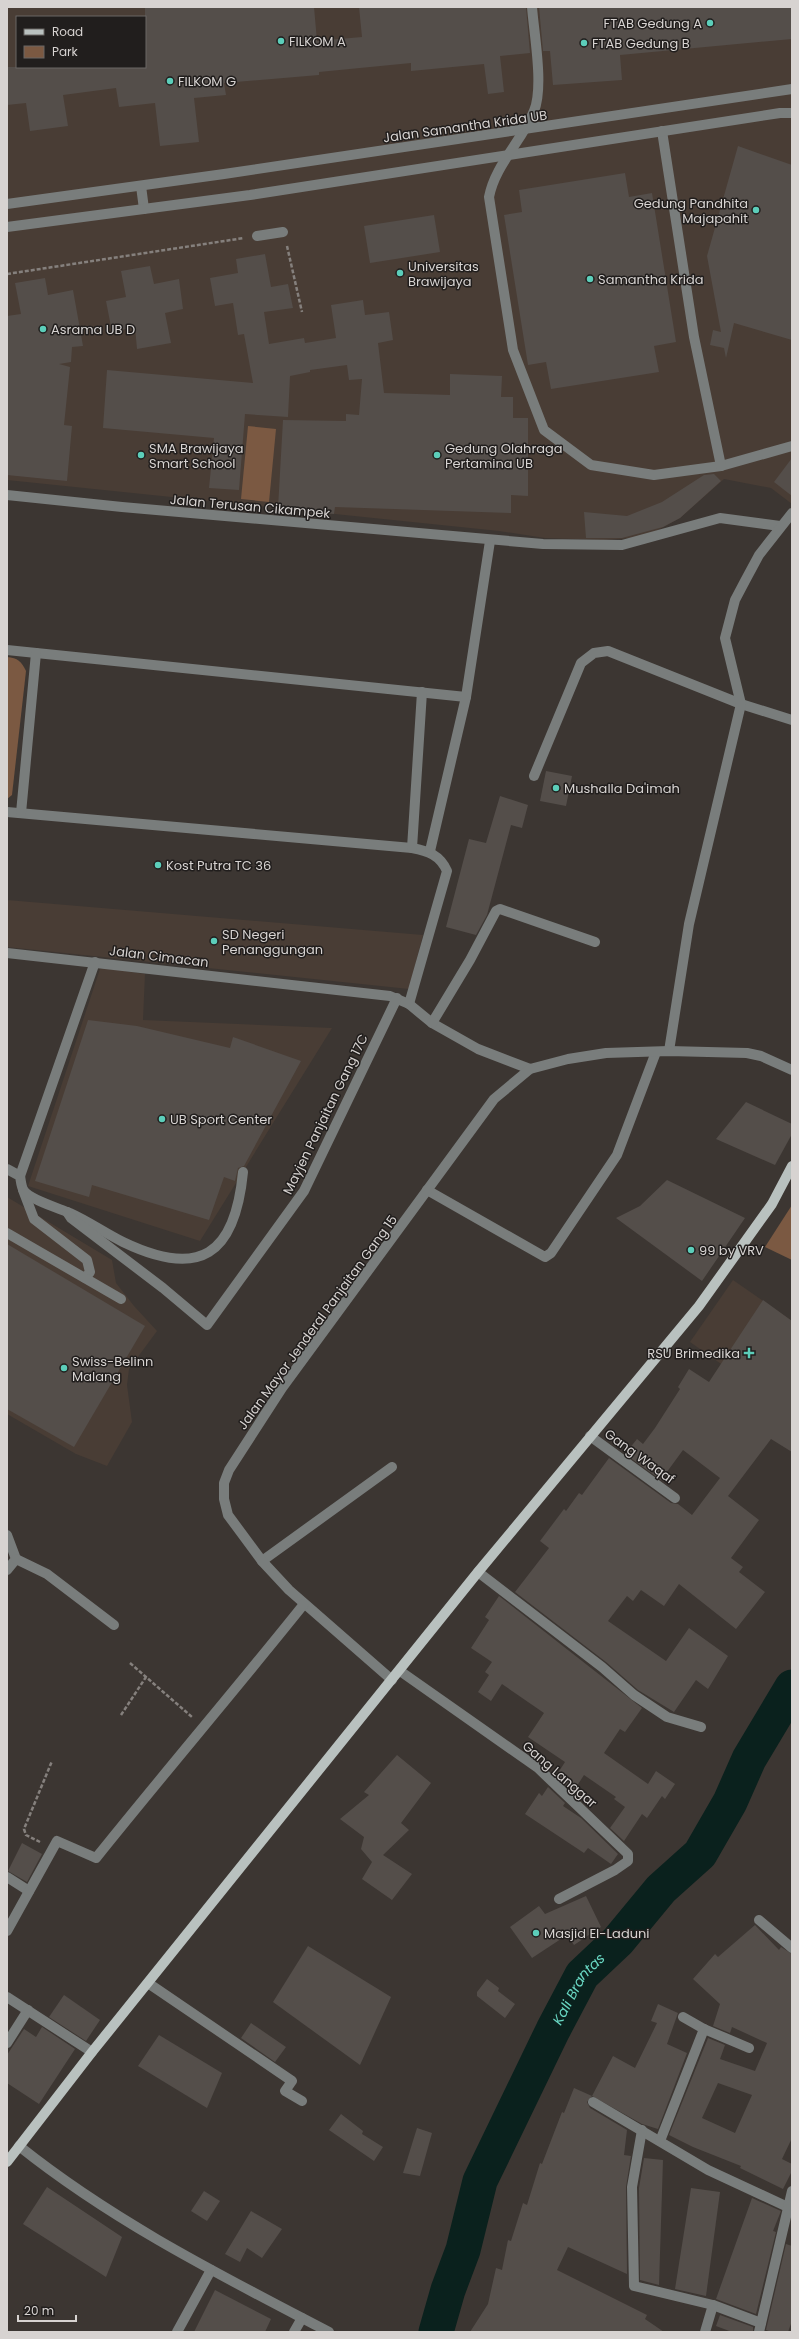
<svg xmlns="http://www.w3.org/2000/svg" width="799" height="2339" viewBox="0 0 799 2339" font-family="Poppins,sans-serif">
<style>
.built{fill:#493d35;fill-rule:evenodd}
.green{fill:#7b5942}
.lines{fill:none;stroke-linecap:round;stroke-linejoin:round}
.river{stroke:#0a211d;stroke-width:35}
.building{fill:#544e4a;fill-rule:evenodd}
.path{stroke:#85807d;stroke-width:2.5;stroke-dasharray:4 2;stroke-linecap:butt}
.minor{stroke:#797d7c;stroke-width:10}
.major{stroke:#b9c1bf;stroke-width:10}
.poi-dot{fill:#5cceba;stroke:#211e1d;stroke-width:1.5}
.labels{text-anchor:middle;stroke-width:3;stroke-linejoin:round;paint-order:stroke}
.poi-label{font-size:13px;fill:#d7d3d1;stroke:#211e1d;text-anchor:start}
.street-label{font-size:13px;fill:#d7d3d1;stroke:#211e1d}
.water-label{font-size:14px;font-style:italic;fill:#69d7c3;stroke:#211e1d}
</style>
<rect width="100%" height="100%" fill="#3c3632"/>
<g class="built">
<path d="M 7,7 L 792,7 L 792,504 L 771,488 L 724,479 L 680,518 L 645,537 L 604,540 L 545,538 L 499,531 L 7,480 ZM 17,17 L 145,17 L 145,67 L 17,67 Z"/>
<path d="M 7,900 L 423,935 L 409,989 L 7,947 Z"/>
<path d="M 105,968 L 145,974 L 143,1020 L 332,1028 L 200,1241 L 28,1186 L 100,969 Z"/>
<path d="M 7,1197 L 112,1260 L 116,1283 L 134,1306 L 157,1331 L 129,1369 L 127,1385 L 132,1422 L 107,1466 L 76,1454 L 7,1414 Z"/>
<path d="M 733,1280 L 792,1321 L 792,1414 L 690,1342 Z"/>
</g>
<g class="green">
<path d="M 248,426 L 276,429 L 269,502 L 241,499 Z"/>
<path d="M 7,657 C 18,658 21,661 26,671 L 12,795 L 7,799 Z"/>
<path d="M 792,1205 L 792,1260 L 765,1247 Z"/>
</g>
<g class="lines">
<path class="river" id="s1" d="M 436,2332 L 448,2290 L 463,2250 L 480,2181 L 553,2030 L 582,1975 L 618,1941 L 661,1889 L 700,1854 L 730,1802 L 749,1759 L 792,1687"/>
</g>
<g class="building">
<path d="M 145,7 L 314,7 L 317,41 L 362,37 L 359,7 L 526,7 L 530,53 L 500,56 L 504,92 L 488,94 L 484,64 L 411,71 L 411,63 L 319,72 L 319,75 L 224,83 L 226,95 L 194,98 L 199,142 L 160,146 L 155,103 L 119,107 L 116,88 L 63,95 L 68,126 L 30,131 L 26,103 L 7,105 L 7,67 L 145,67 Z"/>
<path d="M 539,7 L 792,7 L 792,39 L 620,55 L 622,80 L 553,85 L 550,51 L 543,51 Z"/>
<path d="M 738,146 L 792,165 L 792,340 L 734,323 L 726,358 L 724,348 L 710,345 L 713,330 L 721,332 L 707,256 Z"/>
<path d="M 625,173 L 629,197 L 652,193 L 676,342 L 654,346 L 659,372 L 551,389 L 546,362 L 528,365 L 504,215 L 522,212 L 519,190 Z"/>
<path d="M 434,215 L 440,252 L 370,263 L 364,226 Z"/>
<path d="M 265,254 L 271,287 L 288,284 L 293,308 L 264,312 L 269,344 L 304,338 L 305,343 L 336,338 L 331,305 L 363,300 L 365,315 L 389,312 L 393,340 L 378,343 L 384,393 L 450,395 L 450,374 L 502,376 L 501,397 L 513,397 L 513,418 L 528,418 L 528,496 L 511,495 L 511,513 L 335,507 L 334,514 L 278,508 L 283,420 L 346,421 L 346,414 L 359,415 L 362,379 L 349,380 L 347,365 L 310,370 L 310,372 L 290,376 L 288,417 L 245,414 L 239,490 L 209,488 L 214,438 L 103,428 L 107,370 L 253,383 L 244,334 L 238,335 L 233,303 L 215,306 L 210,278 L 238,273 L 236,259 Z"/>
<path d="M 150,266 L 154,284 L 179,279 L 183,309 L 165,313 L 171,343 L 137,349 L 135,327 L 112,332 L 106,301 L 126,297 L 121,271 Z"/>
<path d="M 45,278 L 48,295 L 73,290 L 83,346 L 72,347 L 71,362 L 59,364 L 70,367 L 64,425 L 72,426 L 67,481 L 7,475 L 7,316 L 21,314 L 15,283 Z"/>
<path d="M 792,458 L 792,496 L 774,482 Z"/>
<path d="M 714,474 L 721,481 L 680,518 L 663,527 L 622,538 L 586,538 L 584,512 L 627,516 L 662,502 L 704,475 Z"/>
<path d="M 546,771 L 572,776 L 566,806 L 540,801 Z"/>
<path d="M 500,796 L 528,805 L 522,828 L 511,825 L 487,915 L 476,935 L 446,927 L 469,839 L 486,843 Z"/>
<path d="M 88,1020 L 137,1026 L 230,1048 L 233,1037 L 301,1061 L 244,1166 L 238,1168 L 235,1181 L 224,1177 L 209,1220 L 92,1185 L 89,1197 L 35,1181 Z"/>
<path d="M 746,1102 L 792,1124 L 792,1134 L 775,1165 L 716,1139 Z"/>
<path d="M 667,1180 L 745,1218 L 702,1281 L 616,1218 L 640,1206 Z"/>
<path d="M 7,1244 L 145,1326 L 74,1447 L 7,1409 Z"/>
<path d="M 763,1300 L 792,1321 L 792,1452 L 771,1439 L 728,1496 L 759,1520 L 731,1558 L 743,1567 L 739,1572 L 765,1592 L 736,1629 L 679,1584 L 664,1606 L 641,1590 L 633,1601 L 627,1596 L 608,1621 L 666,1661 L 689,1628 L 728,1656 L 708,1689 L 696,1680 L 674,1712 L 638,1690 L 606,1662 L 515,1592 L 549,1548 L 540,1541 L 564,1509 L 566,1511 L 579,1493 L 582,1495 L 609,1458 L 671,1503 L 678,1504 L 692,1515 L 720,1478 L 683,1450 L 661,1480 L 625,1454 L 637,1439 L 643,1444 L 655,1428 L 680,1389 L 678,1387 L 689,1369 L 709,1382 Z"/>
<path d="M 499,1596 L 642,1708 L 625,1732 L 620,1729 L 604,1753 L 648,1784 L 656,1771 L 675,1784 L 665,1799 L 662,1796 L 647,1818 L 642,1814 L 624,1841 L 610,1828 L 625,1807 L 614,1799 L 616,1797 L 584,1775 L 573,1792 L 556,1776 L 565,1762 L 528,1737 L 544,1713 L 502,1684 L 491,1701 L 478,1692 L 489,1675 L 485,1672 L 492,1662 L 471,1648 L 489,1620 L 485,1617 Z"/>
<path d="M 397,1755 L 431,1783 L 401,1823 L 409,1830 L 383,1855 L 412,1874 L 392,1900 L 362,1879 L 372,1862 L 361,1849 L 364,1837 L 340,1819 L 369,1795 L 364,1792 Z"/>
<path d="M 548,1787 L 565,1803 L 563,1806 L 581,1818 L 618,1854 L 611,1864 L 588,1848 L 584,1853 L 525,1814 L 539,1793 L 542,1796 Z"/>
<path d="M 22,1843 L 42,1854 L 27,1882 L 8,1871 Z"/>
<path d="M 586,1896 L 601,1927 L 574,1945 L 567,1935 L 532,1958 L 510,1927 L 539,1906 L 545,1914 Z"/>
<path d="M 755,1925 L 779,1950 L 781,1947 L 792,1954 L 792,2138 L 782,2159 L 792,2164 L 792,2171 L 783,2189 L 740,2168 L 741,2166 L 693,2147 L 669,2135 L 708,2038 L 725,2045 L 720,2059 L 755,2071 L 767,2043 L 732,2027 L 730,2033 L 713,2026 L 720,2004 L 693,1979 L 715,1954 L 718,1957 ZM 718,2083 L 752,2095 L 735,2133 L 702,2118 Z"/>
<path d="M 308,1946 L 391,1997 L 360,2065 L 273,2002 Z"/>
<path d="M 487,1979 L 499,1988 L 498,1991 L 515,2004 L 505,2018 L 477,1996 L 477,1992 Z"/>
<path d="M 64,1995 L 100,2020 L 86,2041 L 49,2017 Z"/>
<path d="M 658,2004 L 678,2013 L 667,2044 L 687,2053 L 658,2129 L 642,2124 L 592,2096 L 613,2056 L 635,2068 L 657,2023 L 651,2021 Z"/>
<path d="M 251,2023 L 286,2047 L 275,2062 L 241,2038 Z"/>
<path d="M 42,2027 L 75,2049 L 39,2104 L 7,2083 L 7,2055 L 24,2029 L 36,2037 Z"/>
<path d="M 159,2035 L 222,2073 L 207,2108 L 138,2066 Z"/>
<path d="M 574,2088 L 592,2096 L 587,2102 L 590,2108 L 627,2130 L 624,2155 L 631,2156 L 626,2187 L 627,2274 L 568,2247 L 557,2270 L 647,2315 L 645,2319 L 664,2332 L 470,2332 L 488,2304 L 496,2268 L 502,2270 L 508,2240 L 511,2241 L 523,2203 L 527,2205 L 540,2163 L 542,2164 L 562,2112 L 564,2113 Z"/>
<path d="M 341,2114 L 363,2131 L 362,2134 L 383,2147 L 374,2161 L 329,2130 Z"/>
<path d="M 417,2128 L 432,2133 L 420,2176 L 403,2173 Z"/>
<path d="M 644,2158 L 663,2160 L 659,2285 L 640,2280 L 639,2188 Z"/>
<path d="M 47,2187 L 122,2237 L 106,2277 L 23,2224 Z"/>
<path d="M 691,2188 L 720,2192 L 706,2296 L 675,2289 Z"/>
<path d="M 204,2191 L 220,2201 L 207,2221 L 191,2211 Z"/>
<path d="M 752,2198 L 781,2211 L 773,2231 L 776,2232 L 756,2314 L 716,2299 Z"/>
<path d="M 251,2211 L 282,2229 L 262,2258 L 247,2248 L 240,2262 L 225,2254 Z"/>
<path d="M 786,2244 L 792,2246 L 792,2321 L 788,2332 L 772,2332 L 766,2330 Z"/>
<path d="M 215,2290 L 271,2319 L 265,2332 L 194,2332 Z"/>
<path d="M 720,2315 L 753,2327 L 753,2332 L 732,2332 L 716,2326 Z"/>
</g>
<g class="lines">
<g class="path">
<path d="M 287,246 L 302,312"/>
<path d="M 7,274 L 244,238"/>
<path d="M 130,1663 L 192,1717"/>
<path d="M 121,1715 L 146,1677"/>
<path d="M 40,1842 L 26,1835 L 24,1829 L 52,1761"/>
</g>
<g class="minor">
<path d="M 532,7 C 534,34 544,87 534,111 C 522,141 495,165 489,197 L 513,350 L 544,430 L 591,465 L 654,475 L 721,466 L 792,446"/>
<path d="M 662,131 L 694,337 L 721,466"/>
<path d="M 141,186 L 144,209"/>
<path d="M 7,204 L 224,174 L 792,89"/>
<path d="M 7,227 L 250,195 L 780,113 L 792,113"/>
<path d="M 257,236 L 283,232"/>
<path d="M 7,495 L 122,507 L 543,544 L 622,545 L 720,518 L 780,526"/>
<path d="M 7,650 L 466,697"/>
<path d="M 534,776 L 581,663 L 594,653 L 608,651 L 741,704 L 792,720"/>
<path d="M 7,812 L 412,848 C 428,851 440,855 447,871 L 409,1004"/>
<path d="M 21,813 L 36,653"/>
<path d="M 412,848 L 422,692"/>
<path d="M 430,851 L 466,697 L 490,541"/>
<path d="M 7,953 L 390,996 L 409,1004 L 432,1023 L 478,1049 L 530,1069"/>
<path d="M 432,1023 L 470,960 L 496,911 L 500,909 L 595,942"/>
<path d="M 669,1051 L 689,924 L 741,704 L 725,638 L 735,600 L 745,581 L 759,555 L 792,513"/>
<path d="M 7,1169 L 20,1176 C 21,1181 21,1187 24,1191 C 31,1200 58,1208 70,1213 C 88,1221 105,1233 123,1242 C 200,1279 235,1255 243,1172"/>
<path d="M 20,1176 L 95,962"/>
<path d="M 23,1190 L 34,1219 L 87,1260 L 90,1272 L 85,1278"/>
<path d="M 427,1190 L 545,1257 L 551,1253 L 617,1155 L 656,1052"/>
<path d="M 67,1212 L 71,1218 L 163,1288 L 207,1325 L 304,1191 L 397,998"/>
<path d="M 7,1233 L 121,1299"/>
<path d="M 590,1436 L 675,1498"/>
<path d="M 7,1535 L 16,1559 L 7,1570"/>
<path d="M 16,1559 L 47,1574 L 114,1625"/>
<path d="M 262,1561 L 392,1467"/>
<path d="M 478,1572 L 602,1667 L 634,1695 L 667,1717 L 701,1727"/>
<path d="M 400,1671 L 538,1768 L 628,1854 L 628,1861 L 615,1870 L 559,1899"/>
<path d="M 392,1680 L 289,1590 L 262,1561 L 228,1515 L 224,1499 L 224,1483 L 229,1470 L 282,1388 L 494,1099 L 530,1069 L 568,1059 L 606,1053 L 669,1051 L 747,1053 L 761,1056 L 792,1070"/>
<path d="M 7,1877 L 29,1891"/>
<path d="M 759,1920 L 792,1948"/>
<path d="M 7,1931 L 57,1841 L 96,1858 C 165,1772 236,1689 304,1604"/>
<path d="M 148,1983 L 292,2081 L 285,2091 L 302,2101"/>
<path d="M 7,1997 L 92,2052"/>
<path d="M 683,2017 L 704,2029 L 749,2048"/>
<path d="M 7,2043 L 28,2010"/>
<path d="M 593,2102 L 708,2170 L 792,2209"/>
<path d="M 642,2130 L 632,2187 L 634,2286 L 713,2305 L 761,2323"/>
<path d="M 660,2141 L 704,2029"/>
<path d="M 19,2146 C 114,2222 222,2276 329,2332"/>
<path d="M 177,2332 L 211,2270"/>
<path d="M 294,2332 L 302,2318"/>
<path d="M 705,2332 L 713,2305"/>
<path d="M 759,2332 L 792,2191"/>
</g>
<path class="major" d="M 7,2162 L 92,2052 L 478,1572 L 699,1306 L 772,1204 L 792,1166"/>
</g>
<g class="poi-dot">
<circle cx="710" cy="23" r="4"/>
<circle cx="281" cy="41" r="4"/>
<circle cx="584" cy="43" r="4"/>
<circle cx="170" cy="81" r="4"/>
<circle cx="756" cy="210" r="4"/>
<circle cx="400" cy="273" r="4"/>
<circle cx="590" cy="279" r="4"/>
<circle cx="43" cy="329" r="4"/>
<circle cx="141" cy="455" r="4"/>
<circle cx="437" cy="455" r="4"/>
<circle cx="556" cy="788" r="4"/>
<circle cx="158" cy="865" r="4"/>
<circle cx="214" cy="941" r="4"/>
<circle cx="162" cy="1119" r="4"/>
<circle cx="691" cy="1250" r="4"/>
<path d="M747 1347h4v4h4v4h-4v4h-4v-4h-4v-4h4z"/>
<circle cx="64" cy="1368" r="4"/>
<circle cx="536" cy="1933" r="4"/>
</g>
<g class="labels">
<g class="poi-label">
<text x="702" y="28" text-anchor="end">FTAB Gedung A</text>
<text x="289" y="46">FILKOM A</text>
<text x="592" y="48">FTAB Gedung B</text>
<text x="178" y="86">FILKOM G</text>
<text x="748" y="208" text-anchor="end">Gedung Pandhita<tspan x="748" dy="15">Majapahit</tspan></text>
<text x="408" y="271">Universitas<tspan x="408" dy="15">Brawijaya</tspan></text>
<text x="598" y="284">Samantha Krida</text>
<text x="51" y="334">Asrama UB D</text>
<text x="149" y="453">SMA Brawijaya<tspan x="149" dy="15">Smart School</tspan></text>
<text x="445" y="453">Gedung Olahraga<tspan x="445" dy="15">Pertamina UB</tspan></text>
<text x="564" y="793">Mushalla Da'imah</text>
<text x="166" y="870">Kost Putra TC 36</text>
<text x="222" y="939">SD Negeri<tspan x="222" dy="15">Penanggungan</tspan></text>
<text x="170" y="1124">UB Sport Center</text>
<text x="699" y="1255">99 by VRV</text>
<text x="740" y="1358" text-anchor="end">RSU Brimedika</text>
<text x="72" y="1366">Swiss-Belinn<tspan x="72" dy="15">Malang</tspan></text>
<text x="544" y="1938">Masjid El-Laduni</text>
</g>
<g class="street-label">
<text transform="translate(465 126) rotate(-8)" y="5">Jalan Samantha Krida UB</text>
<text transform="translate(250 506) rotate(5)" y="5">Jalan Terusan Cikampek</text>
<text transform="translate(159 956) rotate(7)" y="5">Jalan Cimacan</text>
<text transform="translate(325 1114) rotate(-64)" y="5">Mayjen Panjaitan Gang 17C</text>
<text transform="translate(317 1322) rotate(-54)" y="5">Jalan Mayor Jenderal Panjaitan Gang 15</text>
<text transform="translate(640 1456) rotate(36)" y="5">Gang Waqaf</text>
<text transform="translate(560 1774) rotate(41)" y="5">Gang Langgar</text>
</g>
<g class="water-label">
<text dy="5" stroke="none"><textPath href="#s1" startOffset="374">Kali Brantas</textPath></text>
</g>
</g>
<rect width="799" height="2339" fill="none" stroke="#d7d3d1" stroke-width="16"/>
<rect x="16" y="16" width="130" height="52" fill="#211e1d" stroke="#6a6665"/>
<rect x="24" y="29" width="20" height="6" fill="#b9c1bf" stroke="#6a6665"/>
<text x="52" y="36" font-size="12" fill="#d7d3d1">Road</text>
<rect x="24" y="46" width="20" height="12" fill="#7b5942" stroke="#6a6665"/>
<text x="52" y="56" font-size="12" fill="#d7d3d1">Park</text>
<path d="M18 2315v6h58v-6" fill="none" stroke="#d7d3d1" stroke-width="2"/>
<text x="24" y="2315" font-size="12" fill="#d7d3d1" stroke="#211e1d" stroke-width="3" paint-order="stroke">20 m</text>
</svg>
